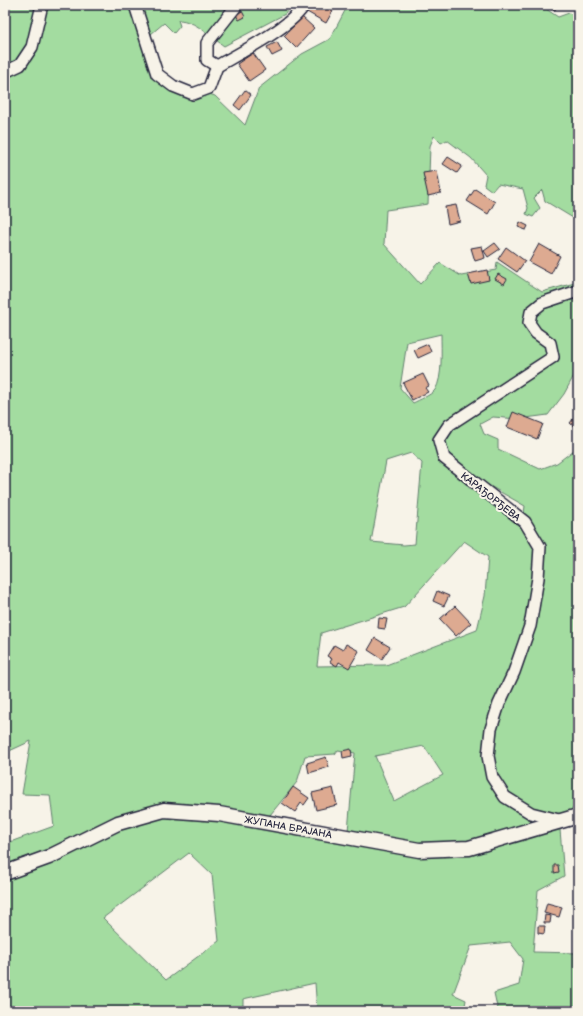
<svg xmlns="http://www.w3.org/2000/svg" width="583" height="1016" viewBox="0 0 583 1016" font-family="'Balsamiq Sans',sans-serif">
<style>
.green{fill:#a3dca0;stroke:#627f6e;fill-rule:evenodd}
.building{fill:#ddaa91;stroke:#22223b}
.lines{fill:none;stroke-linecap:round;stroke-linejoin:round}
.minor-casing{stroke:#22223b;stroke-width:14}
.tertiary-casing{stroke:#22223b;stroke-width:17}
.minor{stroke:#f7f3e8;stroke-width:11}
.tertiary{stroke:#f7f3e8;stroke-width:14}
.labels{text-anchor:middle;stroke-width:4;stroke-linejoin:round;paint-order:stroke}
.street-label{font-size:10px;fill:#22223b;stroke:#f7f3e8}
</style>
<rect width="100%" height="100%" fill="#f7f3e8"/>
<filter id="ink" filterUnits="userSpaceOnUse"><feTurbulence type="fractalNoise" baseFrequency=".025" numOctaves="2"/><feDisplacementMap in="SourceGraphic" scale="8" xChannelSelector="R" yChannelSelector="G"/><feConvolveMatrix kernelMatrix="1 2 1 2 8 2 1 2 1" color-interpolation-filters="sRGB"/></filter>
<g filter="url(#ink)">
<path class="green" d="M 5,5 L 292,5 L 285,14 L 224,46 C 211,37 195,20 178,20 L 180,26 L 174,33 L 164,23 L 151,34 L 151,73 L 215,96 L 245,125 L 259,88 L 302,54 L 330,39 L 348,5 L 522,5 L 523,7 L 546,9 L 558,17 L 569,13 L 578,18 L 578,221 L 545,201 L 542,190 L 534,198 L 540,208 L 533,217 L 526,214 L 528,208 L 523,189 L 498,184 L 492,191 L 484,185 L 486,175 L 471,158 L 447,140 L 441,143 L 434,136 L 430,146 L 428,204 L 386,210 L 384,244 L 420,284 L 440,263 L 461,276 L 496,270 L 497,262 L 542,292 L 578,282 L 578,378 L 577,370 L 564,394 L 548,415 L 518,419 L 493,417 L 480,424 L 484,434 L 498,440 L 498,449 L 540,469 L 557,463 L 578,447 L 578,818 L 560,830 L 564,876 L 538,890 L 533,952 L 578,953 L 578,1011 L 498,1011 L 494,993 L 519,985 L 523,959 L 510,942 L 471,946 L 453,994 L 466,1000 L 464,1011 L 317,1011 L 315,983 L 243,999 L 243,1011 L 5,1011 L 5,842 L 13,841 L 54,826 L 50,795 L 22,794 L 31,741 L 5,753 ZM 441,334 C 441,349 443,378 435,390 C 431,395 419,400 413,403 L 400,388 L 407,342 ZM 411,453 L 422,463 L 415,544 L 404,545 L 371,542 L 386,461 ZM 453,465 L 525,506 L 522,528 L 468,487 ZM 464,541 L 488,557 L 485,596 L 477,630 L 386,665 L 317,666 L 321,633 L 404,607 ZM 424,746 L 443,775 L 394,801 L 375,756 ZM 338,750 L 355,753 L 348,831 L 270,815 L 297,782 L 305,756 L 335,754 ZM 189,853 L 212,875 L 219,941 L 166,980 L 103,918 Z"/>
<g class="building">
<path d="M 311,5 L 336,5 L 326,23 L 307,12 Z"/>
<path d="M 540,5 L 557,5 L 555,10 Z"/>
<path d="M 242,11 L 245,17 L 239,20 L 236,15 Z"/>
<path d="M 302,17 L 314,28 L 296,48 L 284,36 Z"/>
<path d="M 277,42 L 282,51 L 272,56 L 267,47 Z"/>
<path d="M 253,53 L 265,70 L 249,81 L 237,64 Z"/>
<path d="M 245,90 L 251,95 L 240,110 L 234,105 Z"/>
<path d="M 448,157 L 462,166 L 457,173 L 443,164 Z"/>
<path d="M 437,171 L 441,193 L 428,196 L 423,173 Z"/>
<path d="M 475,189 L 495,202 L 488,214 L 467,201 Z"/>
<path d="M 456,205 L 460,221 L 448,224 L 445,207 Z"/>
<path d="M 520,222 L 528,226 L 526,230 L 518,227 Z"/>
<path d="M 495,243 L 500,249 L 488,257 L 484,251 Z"/>
<path d="M 539,244 L 560,256 L 551,274 L 529,262 Z"/>
<path d="M 482,246 L 485,258 L 475,261 L 471,248 Z"/>
<path d="M 506,247 L 525,261 L 517,272 L 498,259 Z"/>
<path d="M 487,270 L 489,280 L 471,284 L 468,274 Z"/>
<path d="M 498,274 L 507,279 L 504,284 L 495,279 Z"/>
<path d="M 428,344 L 431,352 L 418,358 L 414,350 Z"/>
<path d="M 423,374 L 429,386 L 425,388 L 428,392 L 412,400 L 403,383 Z"/>
<path d="M 513,412 L 543,424 L 537,439 L 507,427 Z"/>
<path d="M 578,413 L 578,430 L 570,423 Z"/>
<path d="M 437,591 L 449,596 L 444,606 L 433,601 Z"/>
<path d="M 455,606 L 471,623 L 456,636 L 440,619 Z"/>
<path d="M 379,618 L 387,619 L 385,629 L 378,628 Z"/>
<path d="M 375,638 L 390,647 L 382,659 L 368,650 Z"/>
<path d="M 346,644 L 359,651 L 349,668 L 339,662 L 337,666 L 330,662 L 332,659 L 327,656 L 334,645 L 343,650 Z"/>
<path d="M 351,749 L 352,756 L 343,758 L 342,751 Z"/>
<path d="M 326,757 L 329,767 L 309,773 L 307,763 Z"/>
<path d="M 293,787 L 309,798 L 304,805 L 301,803 L 295,812 L 282,803 Z"/>
<path d="M 333,788 L 337,805 L 316,810 L 312,793 Z"/>
<path d="M 554,865 L 558,865 L 559,872 L 554,873 Z"/>
<path d="M 578,890 L 578,907 L 575,906 Z"/>
<path d="M 547,903 L 562,907 L 559,917 L 544,913 Z"/>
<path d="M 545,915 L 551,916 L 550,923 L 544,923 Z"/>
<path d="M 538,926 L 545,926 L 544,934 L 538,933 Z"/>
</g>
<g class="lines">
<defs>
<g id="minor">
<path d="M 135,5 L 157,74 L 173,86 L 193,94 L 209,88 L 217,66"/>
<path d="M 217,66 C 240,53 293,26 304,5"/>
<path d="M 217,66 L 207,60 L 207,43 L 237,5"/>
<path d="M 5,72 L 20,65 L 32,47 L 42,5"/>
<path d="M 563,821 L 531,813 L 505,797 L 492,777 L 488,756 L 491,729 L 499,704 L 514,672 L 530,626 L 538,578 L 540,547 L 525,522 L 444,458 L 439,440 L 449,425 L 553,357 L 550,343 L 536,333 L 529,323 L 531,312 L 542,303 L 578,291"/>
</g>
<g id="tertiary">
<path id="s1" d="M 5,873 L 49,857 L 118,823 L 164,810 L 219,814 L 419,850 L 469,848 L 578,816"/>
</g>
</defs>
<use href="#minor" class="minor-casing"/>
<use href="#tertiary" class="tertiary-casing"/>
<use href="#minor" class="minor"/>
<use href="#tertiary" class="tertiary"/>
</g>
</g>
<g class="labels">
<g class="street-label">
<text transform="translate(491 496) rotate(38)" y="4">КАРАЂОРЂЕВА</text>
<text dy="4" stroke="none"><textPath href="#s1" startOffset="297">ЖУПАНА БРАЈАНА</textPath></text>
</g>
</g>
<rect width="583" height="1016" fill="none" stroke="#f7f3e8" stroke-width="20"/>
<rect x="10" y="10" width="563" height="996" fill="none" stroke="#22223b" stroke-width="1.5" filter="url(#ink)"/>
</svg>
